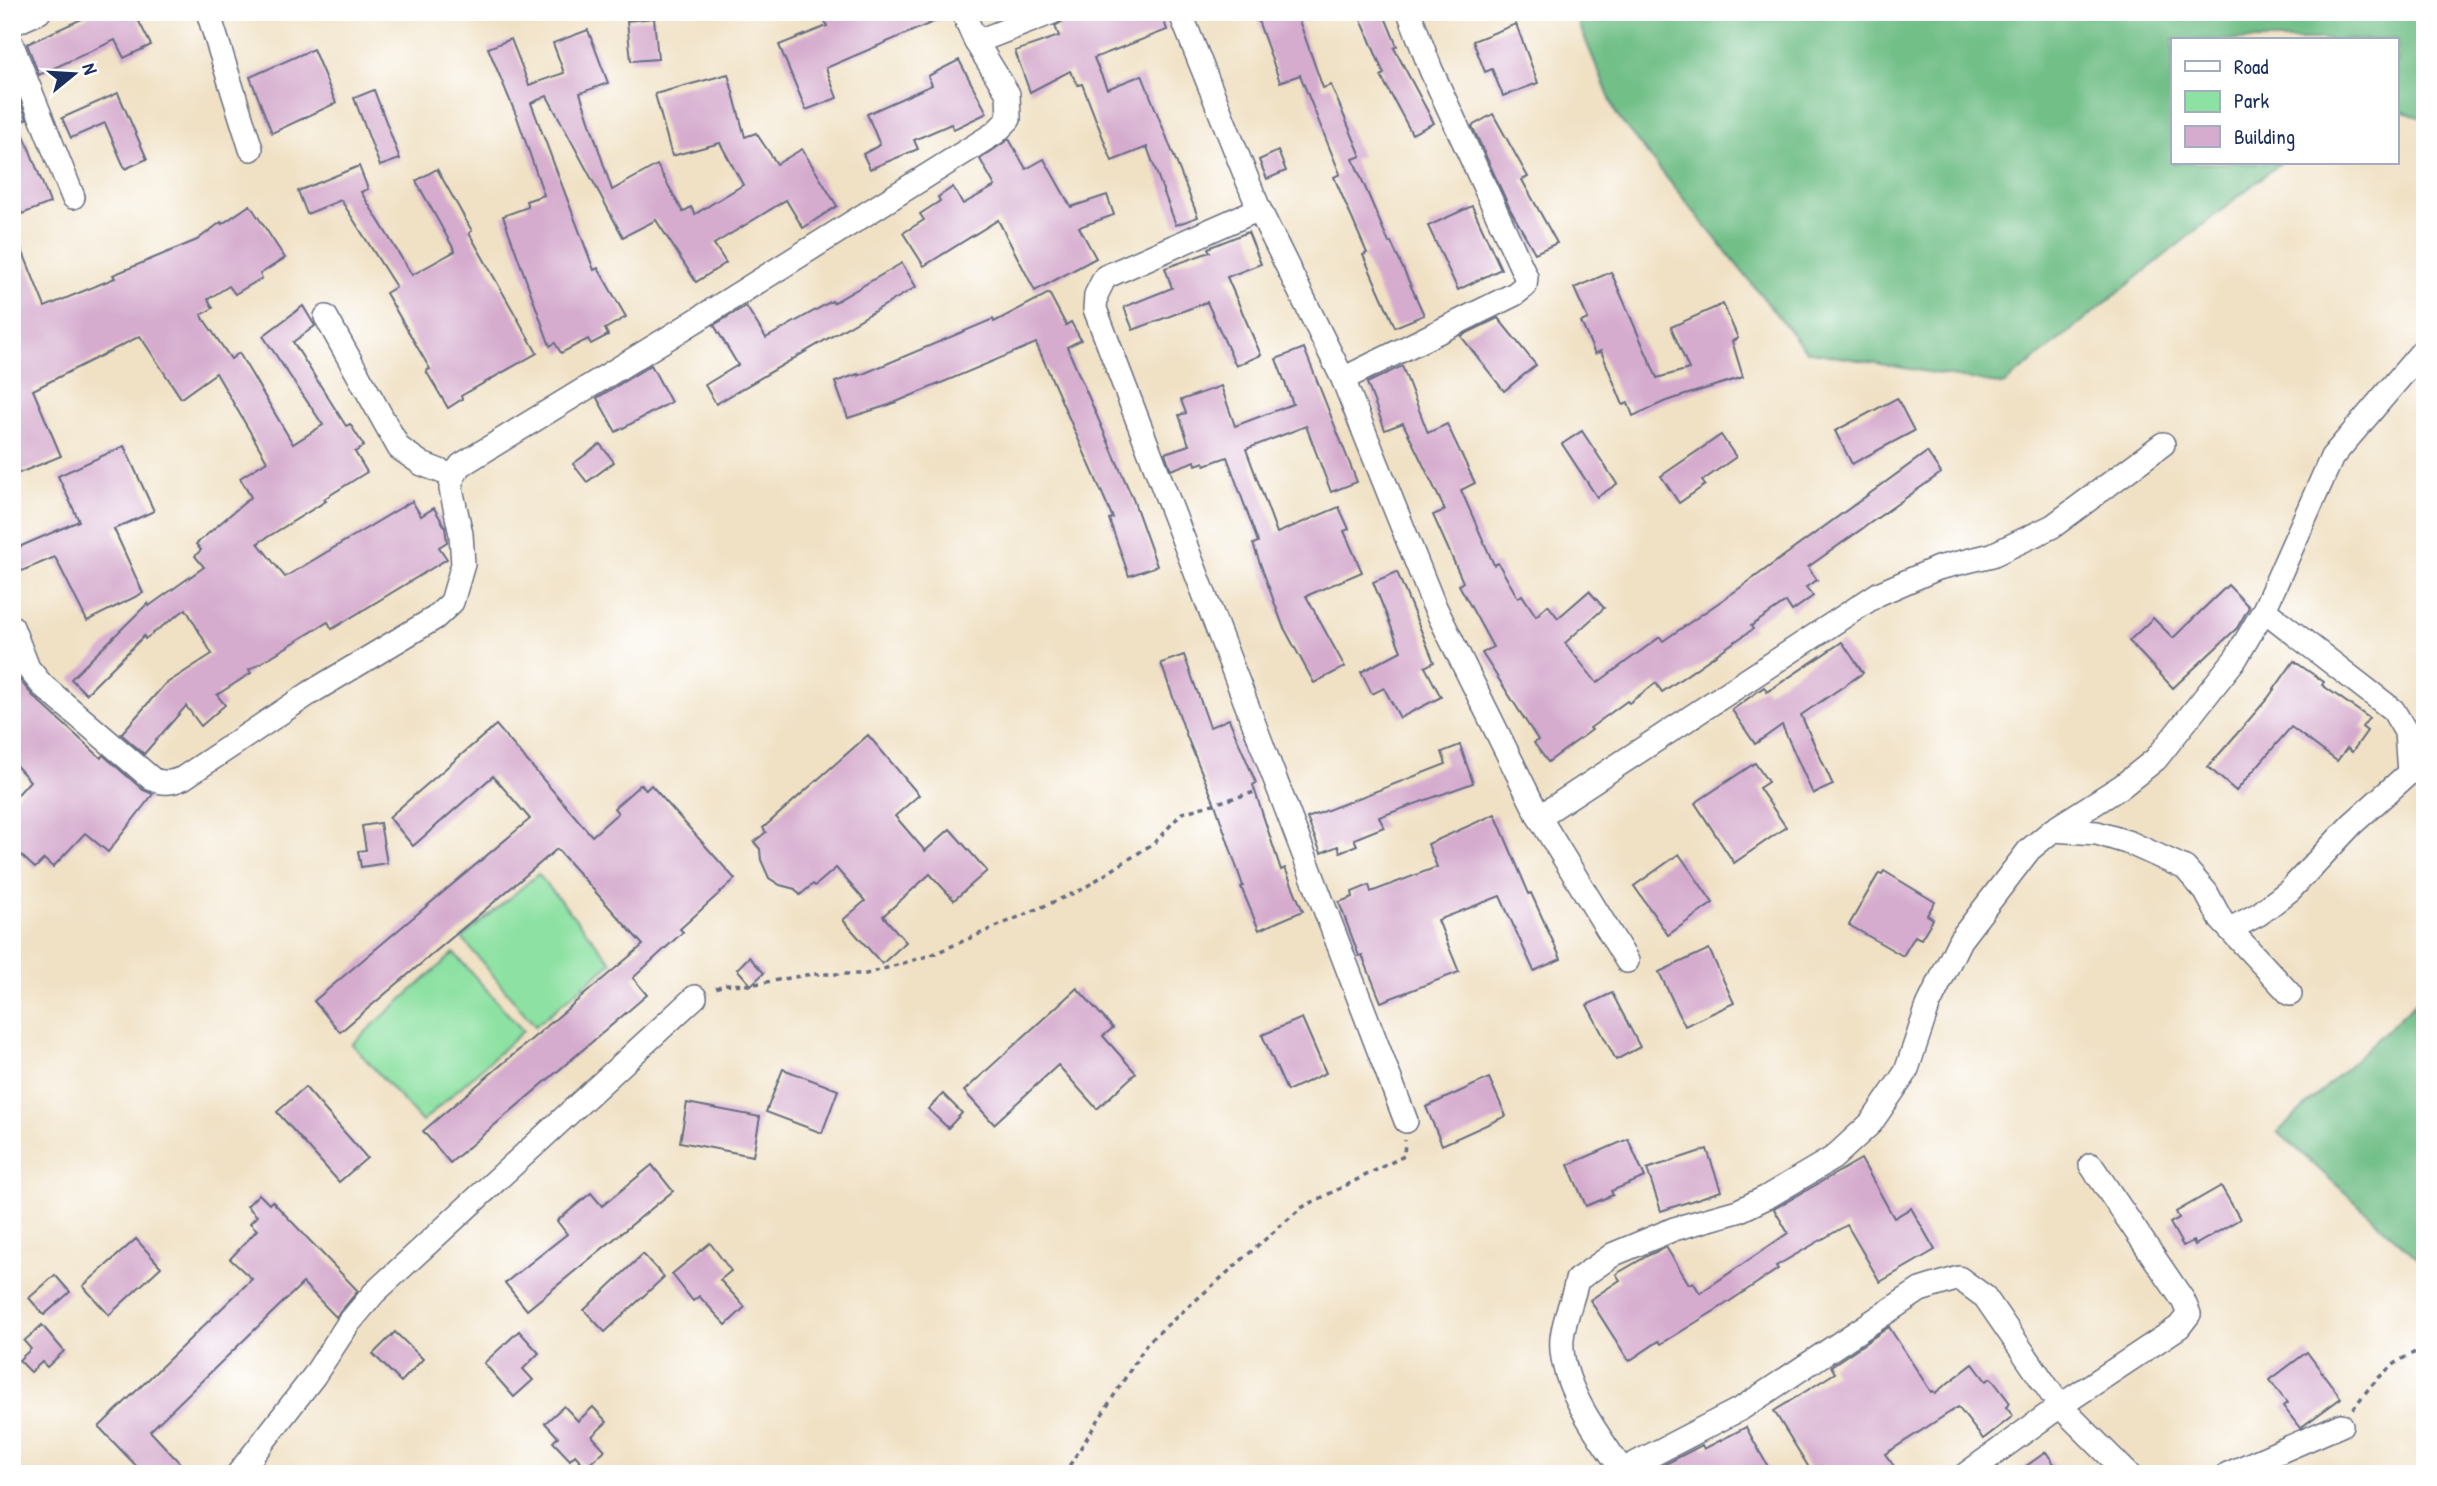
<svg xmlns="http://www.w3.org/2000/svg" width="2437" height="1486" viewBox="0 0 2437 1486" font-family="'Patrick Hand',sans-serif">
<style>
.green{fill:#8de1a2;stroke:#548880;stroke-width:2}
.forest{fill:#72bf88;stroke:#467773;stroke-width:2}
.building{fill:#d5acce}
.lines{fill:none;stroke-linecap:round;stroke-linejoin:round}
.minor-casing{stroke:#666d82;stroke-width:26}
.path{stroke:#666d82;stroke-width:3.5;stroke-dasharray:5 5;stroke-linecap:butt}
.minor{stroke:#fff;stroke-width:23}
</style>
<rect width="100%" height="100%" fill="#fff"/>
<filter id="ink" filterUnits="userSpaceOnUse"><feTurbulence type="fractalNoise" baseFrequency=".0143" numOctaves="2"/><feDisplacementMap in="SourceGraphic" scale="14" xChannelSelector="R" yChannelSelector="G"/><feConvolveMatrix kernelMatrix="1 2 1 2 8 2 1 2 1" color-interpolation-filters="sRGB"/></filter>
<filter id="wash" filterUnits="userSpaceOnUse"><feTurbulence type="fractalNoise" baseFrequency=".00686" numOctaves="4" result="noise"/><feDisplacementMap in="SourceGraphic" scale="28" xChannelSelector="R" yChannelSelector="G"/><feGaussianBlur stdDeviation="1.57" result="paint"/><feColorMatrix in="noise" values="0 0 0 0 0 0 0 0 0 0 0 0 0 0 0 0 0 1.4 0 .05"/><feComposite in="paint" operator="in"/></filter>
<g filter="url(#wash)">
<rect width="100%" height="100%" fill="#f0e1c4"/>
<g class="green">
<path d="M 538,874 L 612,962 L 535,1026 L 462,938 Z"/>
<path d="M 454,953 L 523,1031 L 422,1122 L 352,1044 Z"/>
</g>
<g class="forest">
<path d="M 1574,12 L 2425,12 L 2425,119 L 2397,110 L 2397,40 L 2173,40 L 2173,163 L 2280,163 L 2003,385 L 1806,351 L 1617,116 Z"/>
<path d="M 2425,994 L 2425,1265 L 2278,1132 Z"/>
</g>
<g id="blocks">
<g class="building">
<path d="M 97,12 L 134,12 L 151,45 L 124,58 L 115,40 L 39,75 L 27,44 Z"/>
<path d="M 821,12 L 949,12 L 950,15 L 826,68 L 837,98 L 806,110 L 779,45 L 827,26 Z"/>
<path d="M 1075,12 L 1161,12 L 1167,30 L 1094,58 L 1107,89 L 1142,75 L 1198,217 L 1176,225 L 1147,147 L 1112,161 L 1082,84 L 1078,85 L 1070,71 L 1030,92 L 1015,51 L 1059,36 L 1055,26 L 1063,21 L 1066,16 Z"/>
<path d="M 1255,12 L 1296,12 L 1323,88 L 1331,85 L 1361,156 L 1353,159 L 1389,243 L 1391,242 L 1424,315 L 1395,327 L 1363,255 L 1367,253 L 1334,177 L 1340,174 L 1300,75 L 1280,82 Z"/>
<path d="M 1358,12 L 1383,12 L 1397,46 L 1394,48 L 1434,123 L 1412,134 L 1381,76 L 1384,74 Z"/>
<path d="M 654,18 L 658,59 L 631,61 L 627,21 Z"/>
<path d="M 1516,24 L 1538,83 L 1503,96 L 1492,69 L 1485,72 L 1473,41 Z"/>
<path d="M 588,30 L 608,83 L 580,93 L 612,190 L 657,165 L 683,212 L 691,207 L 695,214 L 743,185 L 720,143 L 672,156 L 655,94 L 728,74 L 745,137 L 756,133 L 777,164 L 802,149 L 837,206 L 803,228 L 786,200 L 714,244 L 726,263 L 696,282 L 656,220 L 623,237 L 547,96 L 531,103 L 594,270 L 598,268 L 626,317 L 605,329 L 608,335 L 591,344 L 588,339 L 561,353 L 555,343 L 550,346 L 503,216 L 528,207 L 526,201 L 544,195 L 517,117 L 488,48 L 511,39 L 529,85 L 564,73 L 553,43 Z"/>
<path d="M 313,49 L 336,103 L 272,133 L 250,77 Z"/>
<path d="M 959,60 L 987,113 L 954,129 L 951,124 L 914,140 L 918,149 L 870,169 L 863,154 L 880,145 L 867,114 L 932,85 L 928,76 Z"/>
<path d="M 374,90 L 400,159 L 380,166 L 354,98 Z"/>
<path d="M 118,93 L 147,159 L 125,169 L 105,123 L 71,138 L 62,118 Z"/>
<path d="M 18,96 L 27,119 L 19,122 L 50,203 L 22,214 L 12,191 L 12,98 Z"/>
<path d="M 1493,114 L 1528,177 L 1522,180 L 1557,243 L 1535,253 L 1510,209 L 1472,126 Z"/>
<path d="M 1009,139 L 1026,169 L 1044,159 L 1071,207 L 1107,195 L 1114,215 L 1079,227 L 1096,258 L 1035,291 L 998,220 L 924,266 L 903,233 L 924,220 L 920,214 L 940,201 L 938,197 L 953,187 L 963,204 L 995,186 L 980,159 Z"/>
<path d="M 1278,151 L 1286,171 L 1267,179 L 1259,160 Z"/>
<path d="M 359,166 L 368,189 L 361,192 L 412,275 L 455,251 L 416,181 L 437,169 L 472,231 L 469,233 L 537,353 L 461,396 L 462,399 L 448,408 L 426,371 L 430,369 L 386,293 L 396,287 L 341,200 L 307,214 L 298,191 Z"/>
<path d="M 250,205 L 285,258 L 260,274 L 262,278 L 235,294 L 229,286 L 208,299 L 213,308 L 201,315 L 231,359 L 239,353 L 293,444 L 323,425 L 263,336 L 303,306 L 315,326 L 293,342 L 346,426 L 350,424 L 364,446 L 355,452 L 367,472 L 324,499 L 326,501 L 258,543 L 285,577 L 412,501 L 421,516 L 434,508 L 445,527 L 447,542 L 439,547 L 447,559 L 332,629 L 328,622 L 249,670 L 251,673 L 217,695 L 225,705 L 201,726 L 186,706 L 144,754 L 121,734 L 164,685 L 212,654 L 186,609 L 145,639 L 144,636 L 86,694 L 71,679 L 148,603 L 149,606 L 204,567 L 195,556 L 201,550 L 196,544 L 251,497 L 240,478 L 267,461 L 216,373 L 181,398 L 140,336 L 33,390 L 61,456 L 12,476 L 12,225 L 45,307 L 115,278 L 113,275 L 197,240 L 221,222 L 222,224 Z"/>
<path d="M 1472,206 L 1501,269 L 1458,290 L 1428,226 Z"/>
<path d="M 1248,232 L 1261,264 L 1227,277 L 1261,355 L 1236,366 L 1207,302 L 1133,330 L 1124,307 L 1172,288 L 1165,268 L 1210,252 L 1208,248 Z"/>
<path d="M 902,263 L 916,287 L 716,404 L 705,385 L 738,365 L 714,325 L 746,306 L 766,338 L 832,301 L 833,303 Z"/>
<path d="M 1611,272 L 1657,378 L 1689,369 L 1671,327 L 1723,304 L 1738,338 L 1732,341 L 1743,377 L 1666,401 L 1633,416 L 1628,403 L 1623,405 L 1601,351 L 1595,354 L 1581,322 L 1588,319 L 1574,288 Z"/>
<path d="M 1049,293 L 1066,325 L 1071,322 L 1081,340 L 1067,347 L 1133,499 L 1157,566 L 1129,576 L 1109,519 L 1113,518 L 1036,343 L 889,405 L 848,418 L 835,382 L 858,374 L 858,376 L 993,319 L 994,322 Z"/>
<path d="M 1498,318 L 1536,365 L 1504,391 L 1461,336 Z"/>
<path d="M 1304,348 L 1357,482 L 1331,492 L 1306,426 L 1246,449 L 1277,533 L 1339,507 L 1349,529 L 1344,531 L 1362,572 L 1306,596 L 1345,667 L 1314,683 L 1283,626 L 1253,544 L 1258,542 L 1227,457 L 1205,465 L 1204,462 L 1196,465 L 1195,461 L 1171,470 L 1165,453 L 1189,445 L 1179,415 L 1186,413 L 1181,400 L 1221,386 L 1235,426 L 1293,404 L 1276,359 Z"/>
<path d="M 651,365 L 671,402 L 616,432 L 597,398 Z"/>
<path d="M 1402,366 L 1428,433 L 1447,424 L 1475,483 L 1461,490 L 1494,565 L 1498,563 L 1518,598 L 1522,595 L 1536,616 L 1548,605 L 1558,618 L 1589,591 L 1604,608 L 1565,643 L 1597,683 L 1660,637 L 1663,641 L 1737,590 L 1927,452 L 1941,473 L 1808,567 L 1817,580 L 1806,587 L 1813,596 L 1792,611 L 1786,602 L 1751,626 L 1753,629 L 1662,692 L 1656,683 L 1629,703 L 1627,701 L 1590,728 L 1592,730 L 1548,762 L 1534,743 L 1538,740 L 1482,653 L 1493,647 L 1459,585 L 1463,582 L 1433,515 L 1445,510 L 1403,423 L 1385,430 L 1367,383 Z"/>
<path d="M 1897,398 L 1914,431 L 1852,464 L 1835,431 Z"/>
<path d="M 1582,431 L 1617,484 L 1597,497 L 1562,444 Z"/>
<path d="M 1721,435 L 1736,457 L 1702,481 L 1705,485 L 1679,503 L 1661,476 Z"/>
<path d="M 600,444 L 614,462 L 587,482 L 573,464 Z"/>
<path d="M 124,446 L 154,511 L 114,529 L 143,593 L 87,621 L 55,557 L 12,575 L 12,550 L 79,521 L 58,476 Z"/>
<path d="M 1397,572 L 1434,662 L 1425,667 L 1441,697 L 1400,718 L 1384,688 L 1372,694 L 1361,672 L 1401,651 L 1373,582 Z"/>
<path d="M 2228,585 L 2249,607 L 2237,628 L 2173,688 L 2129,641 L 2153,618 L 2173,638 Z"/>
<path d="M 1842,642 L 1863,673 L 1801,715 L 1833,785 L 1813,794 L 1782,725 L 1755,744 L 1732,710 L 1764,687 L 1767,692 Z"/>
<path d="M 1184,655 L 1210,727 L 1229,719 L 1256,783 L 1253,785 L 1281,870 L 1285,868 L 1303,911 L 1259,930 L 1241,887 L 1243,886 L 1215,804 L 1187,737 L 1161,663 Z"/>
<path d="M 2294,661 L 2324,682 L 2322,685 L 2369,718 L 2362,727 L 2367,731 L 2352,752 L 2347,748 L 2337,761 L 2291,727 L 2236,791 L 2208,767 L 2268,698 Z"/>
<path d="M 17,677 L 33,696 L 101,758 L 103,755 L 143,790 L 153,794 L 108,852 L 85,833 L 53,867 L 44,859 L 35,868 L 12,847 L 12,801 L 30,781 L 12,761 L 12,681 Z"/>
<path d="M 496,725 L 592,836 L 618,813 L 614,808 L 641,784 L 646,790 L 651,785 L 735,879 L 680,929 L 683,932 L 633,978 L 647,995 L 450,1163 L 423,1131 L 643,945 L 557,849 L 340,1032 L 314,1001 L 530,819 L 493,776 L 413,846 L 389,817 Z"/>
<path d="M 868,735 L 919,795 L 895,816 L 925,851 L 950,829 L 987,871 L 954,900 L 930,874 L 883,916 L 906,942 L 882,964 L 843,920 L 865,901 L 836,868 L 815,886 L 813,884 L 800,895 L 795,889 L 780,885 L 769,878 L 761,860 L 760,849 L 754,842 L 766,832 L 763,828 Z"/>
<path d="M 1460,745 L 1473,783 L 1379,817 L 1384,827 L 1354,839 L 1357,845 L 1340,852 L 1338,846 L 1321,853 L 1307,818 L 1446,764 L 1442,752 Z"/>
<path d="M 1755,763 L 1768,782 L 1759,788 L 1786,827 L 1734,863 L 1695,803 Z"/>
<path d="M 1495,814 L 1529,894 L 1531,893 L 1561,959 L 1534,971 L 1500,896 L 1438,920 L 1459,972 L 1381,1002 L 1362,955 L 1359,956 L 1339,902 L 1353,897 L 1352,892 L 1369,885 L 1371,892 L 1437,867 L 1428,844 Z"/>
<path d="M 380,823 L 387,863 L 361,867 L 358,851 L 366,850 L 362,826 Z"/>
<path d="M 1679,854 L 1713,903 L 1668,935 L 1634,886 Z"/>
<path d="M 1884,871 L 1935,902 L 1927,915 L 1933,919 L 1921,939 L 1915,936 L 1903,956 L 1849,925 L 1879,873 L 1882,874 Z"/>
<path d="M 1709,949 L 1734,1003 L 1685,1026 L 1659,972 Z"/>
<path d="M 749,957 L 764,973 L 751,985 L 737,969 Z"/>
<path d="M 1077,988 L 1113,1028 L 1103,1036 L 1136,1073 L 1097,1109 L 1058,1065 L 994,1124 L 964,1091 Z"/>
<path d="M 1612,993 L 1640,1047 L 1616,1060 L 1587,1005 Z"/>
<path d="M 1302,1018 L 1326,1073 L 1287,1091 L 1262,1035 Z"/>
<path d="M 783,1069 L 838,1090 L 822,1133 L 766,1112 Z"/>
<path d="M 1489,1078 L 1506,1116 L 1442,1145 L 1426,1107 Z"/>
<path d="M 305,1087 L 367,1158 L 339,1182 L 277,1112 Z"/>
<path d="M 943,1094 L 962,1113 L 948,1128 L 928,1109 Z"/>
<path d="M 687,1103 L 760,1117 L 753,1156 L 680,1142 Z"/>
<path d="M 1628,1139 L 1645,1177 L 1611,1191 L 1613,1195 L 1586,1206 L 1568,1165 Z"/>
<path d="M 1707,1149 L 1721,1191 L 1661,1211 L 1647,1169 Z"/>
<path d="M 1861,1159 L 1894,1218 L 1911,1208 L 1935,1250 L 1880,1282 L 1847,1225 L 1776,1266 L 1778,1269 L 1724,1305 L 1661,1344 L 1659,1341 L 1629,1361 L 1590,1300 L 1620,1280 L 1616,1274 L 1649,1255 L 1666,1247 L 1689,1284 L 1693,1282 L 1700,1293 L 1788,1233 L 1774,1209 Z"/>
<path d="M 652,1165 L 673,1191 L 527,1310 L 505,1283 L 567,1234 L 557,1221 L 591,1193 L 602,1206 Z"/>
<path d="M 2221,1186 L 2240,1219 L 2195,1245 L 2193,1241 L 2183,1246 L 2170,1223 L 2179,1218 L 2176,1212 Z"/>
<path d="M 259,1194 L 269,1204 L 272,1201 L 358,1291 L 336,1317 L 303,1283 L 150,1431 L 190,1474 L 144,1474 L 99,1427 L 252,1279 L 230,1259 L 257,1230 L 250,1223 L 257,1216 L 247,1206 Z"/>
<path d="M 136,1239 L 161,1267 L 109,1315 L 83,1286 Z"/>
<path d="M 710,1243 L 731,1271 L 720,1280 L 745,1307 L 726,1325 L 699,1296 L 693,1301 L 672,1274 Z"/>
<path d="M 643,1254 L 664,1277 L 605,1332 L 584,1310 Z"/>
<path d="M 55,1275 L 70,1292 L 44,1315 L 29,1298 Z"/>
<path d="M 42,1325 L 64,1351 L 47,1367 L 42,1362 L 31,1372 L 19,1360 L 31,1349 L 24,1341 Z"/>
<path d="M 1889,1327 L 1931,1392 L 1933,1391 L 1935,1393 L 1973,1364 L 1986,1381 L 1991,1378 L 2010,1403 L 2006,1407 L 2013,1416 L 1983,1439 L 1958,1407 L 1885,1454 L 1900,1474 L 1813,1474 L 1774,1411 L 1835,1373 L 1831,1366 Z"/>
<path d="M 519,1331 L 539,1353 L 523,1369 L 533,1380 L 514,1397 L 484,1363 Z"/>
<path d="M 395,1332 L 423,1359 L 401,1382 L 373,1354 Z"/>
<path d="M 2307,1352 L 2341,1398 L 2300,1428 L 2283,1406 L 2287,1403 L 2270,1380 Z"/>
<path d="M 564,1406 L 578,1421 L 593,1407 L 607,1422 L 592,1436 L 605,1450 L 586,1467 L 575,1455 L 570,1460 L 553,1442 L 558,1437 L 545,1423 Z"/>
<path d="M 1746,1427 L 1772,1474 L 1646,1474 L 1702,1445 L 1704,1449 Z"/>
<path d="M 2046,1452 L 2061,1474 L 2015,1474 Z"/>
</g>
</g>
</g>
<g filter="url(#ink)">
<use href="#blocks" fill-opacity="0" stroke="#666d82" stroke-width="2"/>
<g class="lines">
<defs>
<g id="minor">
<path d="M 208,12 L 251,149"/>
<path d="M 1180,12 L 1259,209 L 1105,277 L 1096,295 L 1095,309 L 1406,1121"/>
<path d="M 12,24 L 39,12"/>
<path d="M 976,42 L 1053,12"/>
<path d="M 12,45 L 73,197"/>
<path d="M 1259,209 L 1343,379 L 1433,603 L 1539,817 L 1627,961"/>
<path d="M 326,317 L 399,448 L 422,464 L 453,476"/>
<path d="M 1343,379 L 1515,294 L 1525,286 L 1526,277 L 1431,70 L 1409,12"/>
<path d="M 12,627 L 28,668 L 42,685 L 152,779 C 164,784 171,783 183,778 L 310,693 L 435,618 L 452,602 L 463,564 L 461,534 L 451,489 L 453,476 L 461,465 L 668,338 L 995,133 L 1009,119 L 1008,94 L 976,42 L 963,12"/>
<path d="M 1539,817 L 1878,594 L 1938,568 L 1992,555 L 2053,526 L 2163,444"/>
<path d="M 2053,830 L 2097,833 L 2130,843 L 2185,868 L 2206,892 L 2221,920 L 2290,994"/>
<path d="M 2230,929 L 2259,914 L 2290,890 L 2352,824 L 2409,773 L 2406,732 L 2393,710 L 2264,610"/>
<path d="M 238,1474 L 314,1376 L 348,1324 L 374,1293 L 695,997"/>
<path d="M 1615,1474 L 1742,1408 L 1920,1290 L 1959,1278 L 1985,1297 L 2060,1406 L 2128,1474"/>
<path d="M 1625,1474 C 1600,1438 1558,1383 1562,1338 C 1564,1319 1573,1299 1577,1280 L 1614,1254 L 1674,1229 L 1738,1211 L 1767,1197 L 1833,1158 L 1871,1123 L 1906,1072 L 1928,1006 L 1960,940 L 2029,850 L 2053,830 L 2122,786 L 2156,759 L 2236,658 L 2264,610 L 2332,457 L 2425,348"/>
<path d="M 1966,1474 L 2060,1406 L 2179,1327 L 2189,1314 L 2183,1300 L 2091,1165"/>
<path d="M 2228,1474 L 2341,1425"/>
</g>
</defs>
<use href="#minor" class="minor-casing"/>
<g class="path">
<path d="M 716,988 L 726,984 L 749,985 L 812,974 L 866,974 L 931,955 L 1081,890 L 1154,843 L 1182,813 L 1255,792"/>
<path d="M 2353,1409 C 2372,1383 2393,1358 2425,1349"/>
<path d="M 1064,1474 L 1148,1342 L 1301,1208 L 1404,1156 L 1405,1140"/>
</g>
<use href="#minor" class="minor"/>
</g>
</g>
<rect width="2437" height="1486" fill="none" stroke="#fff" stroke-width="42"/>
<rect x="2171" y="38" width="228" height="126" fill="#ffffff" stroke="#a4acbf" stroke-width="2"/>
<rect x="2185" y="61" width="35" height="10" fill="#ffffff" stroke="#a4acbf" stroke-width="2"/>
<text x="2234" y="74" font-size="21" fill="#1b2f5e">Road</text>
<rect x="2185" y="91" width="35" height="21" fill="#8de1a2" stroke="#a4acbf" stroke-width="2"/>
<text x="2234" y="108" font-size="21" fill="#1b2f5e">Park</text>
<rect x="2185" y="126" width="35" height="21" fill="#d5acce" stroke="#a4acbf" stroke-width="2"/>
<text x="2234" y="144" font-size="21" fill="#1b2f5e">Building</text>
<g transform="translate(74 74) rotate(72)" stroke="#ffffff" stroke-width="5" paint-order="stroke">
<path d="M0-5L12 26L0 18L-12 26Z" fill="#1b2f5e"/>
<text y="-10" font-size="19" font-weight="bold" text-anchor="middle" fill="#1b2f5e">N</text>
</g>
</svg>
